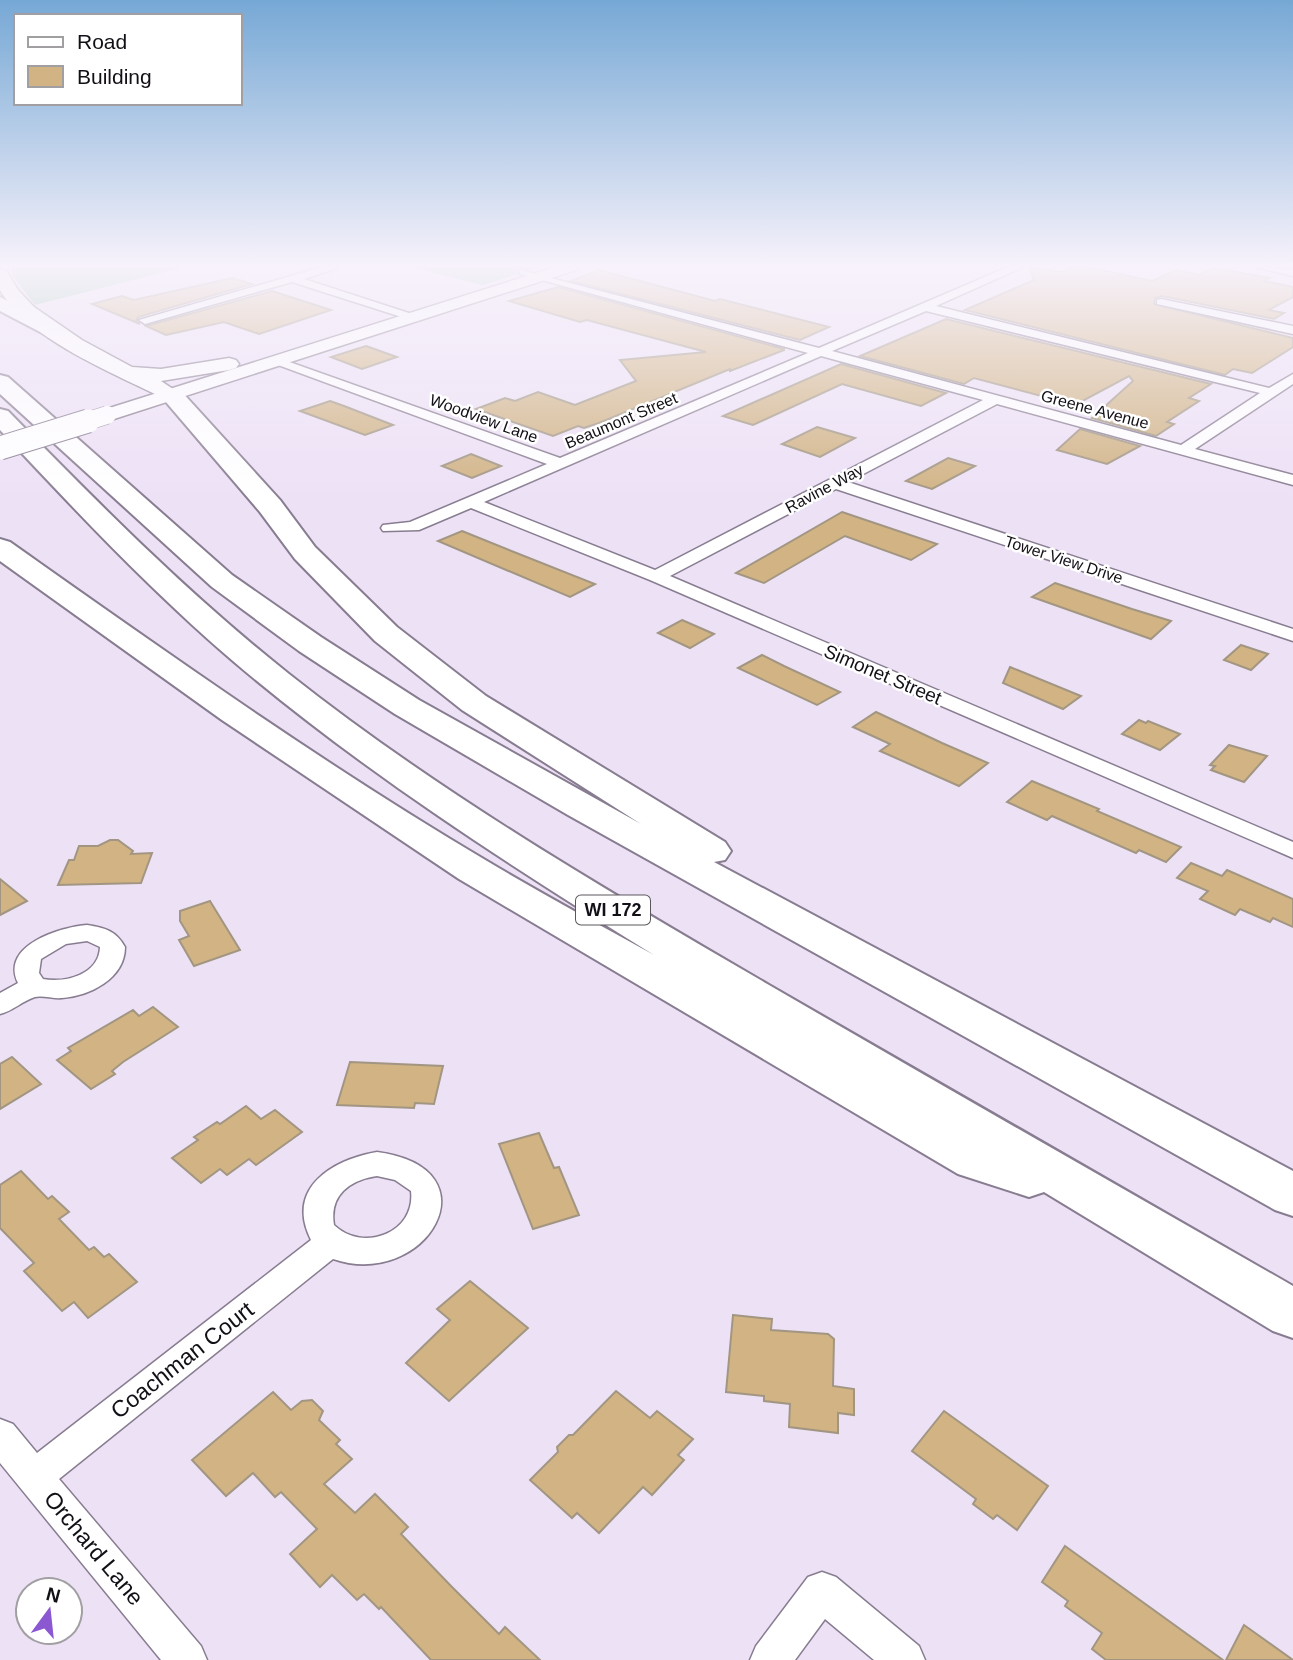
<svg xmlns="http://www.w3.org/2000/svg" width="1293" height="1660" viewBox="0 0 1293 1660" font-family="Helvetica,sans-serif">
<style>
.green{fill:#97c8ac}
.building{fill:#d1b384;stroke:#a29682;stroke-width:2}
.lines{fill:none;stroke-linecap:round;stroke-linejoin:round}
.street-casing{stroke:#887d90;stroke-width:3}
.secondary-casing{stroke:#887d90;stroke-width:3}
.primary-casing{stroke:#887d90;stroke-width:3}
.highway-casing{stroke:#887d90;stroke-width:4}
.street{fill:#fff;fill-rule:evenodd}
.secondary{fill:#fff;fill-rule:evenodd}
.primary{fill:#fff;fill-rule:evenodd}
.highway{fill:#fff;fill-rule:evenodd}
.secondary-bridge-far1-casing{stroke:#887d90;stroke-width:19;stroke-linecap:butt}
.secondary-bridge-casing{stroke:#887d90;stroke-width:25;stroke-linecap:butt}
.secondary-bridge-far1{stroke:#fff;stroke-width:18}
.secondary-bridge{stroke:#fff;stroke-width:23}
.labels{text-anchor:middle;stroke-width:5;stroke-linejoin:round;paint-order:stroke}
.far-street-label{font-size:16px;fill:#130f16;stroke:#fff}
.shield{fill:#fff;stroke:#5a575c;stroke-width:2}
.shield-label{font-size:18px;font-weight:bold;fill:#130f16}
.street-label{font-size:19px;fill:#130f16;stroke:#fff}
.near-street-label{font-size:23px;fill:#130f16;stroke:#fff}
</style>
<rect width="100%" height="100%" fill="#ede1f6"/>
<g class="green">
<path d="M 11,267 L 184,267 L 35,305 L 12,275 Z"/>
<path d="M 412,267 L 541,267 L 482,285 Z"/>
</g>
<g class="building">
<path d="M 1029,267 L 1062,272 L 1071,267 L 1087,267 L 1152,281 L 1176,270 L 1199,275 L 1213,268 L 1270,278 L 1264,281 L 1293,287 L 1293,297 L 1269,310 L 1284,313 L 1274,319 L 1162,296 L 1155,298 L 1154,304 L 1293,338 L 1293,347 L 1252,373 L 1233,369 L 1225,375 L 965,310 L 1034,280 Z"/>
<path d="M 599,270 L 715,301 L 720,299 L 829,327 L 800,340 L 571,281 Z"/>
<path d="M 232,278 L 252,284 L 138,317 L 136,321 L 140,324 L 92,304 L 122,296 L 134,300 Z"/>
<path d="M 558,287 L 784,349 L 784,350 L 730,371 L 730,369 L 599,423 L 584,428 L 578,426 L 553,436 L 476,409 L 505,398 L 515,401 L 538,392 L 575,405 L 636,381 L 620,360 L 706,352 L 587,320 L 580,322 L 509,301 Z"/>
<path d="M 272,291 L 331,310 L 259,334 L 224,322 L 166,335 L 146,326 Z"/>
<path d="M 946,319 L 1211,384 L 1189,398 L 1199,401 L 1167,422 L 1174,424 L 1156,436 L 1092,418 L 1133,381 L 1129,376 L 1075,405 L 974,378 L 964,384 L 860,356 Z"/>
<path d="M 366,346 L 397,357 L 362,369 L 331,357 Z"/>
<path d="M 841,364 L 946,393 L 921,406 L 842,384 L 753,425 L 723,416 Z"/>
<path d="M 330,401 L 344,406 L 393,425 L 365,435 L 300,411 Z"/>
<path d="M 817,427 L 855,438 L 820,457 L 782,444 Z"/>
<path d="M 1080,429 L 1140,446 L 1107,464 L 1057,450 Z"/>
<path d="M 471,454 L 501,466 L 472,478 L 442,466 Z"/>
<path d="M 948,458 L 975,466 L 932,489 L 906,481 Z"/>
<path d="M 842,512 L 937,544 L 911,560 L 845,536 L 764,583 L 736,573 Z"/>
<path d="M 462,531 L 519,554 L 595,584 L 570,597 L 438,541 Z"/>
<path d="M 1055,583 L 1132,609 L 1171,621 L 1151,639 L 1032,597 Z"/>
<path d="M 682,620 L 714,634 L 690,648 L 658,633 Z"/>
<path d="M 1241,645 L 1268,654 L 1251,670 L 1224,660 Z"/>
<path d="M 762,655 L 784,666 L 840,692 L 817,705 L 738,668 Z"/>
<path d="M 1010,667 L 1081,696 L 1063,709 L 1003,683 Z"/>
<path d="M 876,712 L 942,743 L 988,763 L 959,786 L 880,751 L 890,744 L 853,727 Z"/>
<path d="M 1139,720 L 1146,723 L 1148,721 L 1180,734 L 1160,750 L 1122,734 Z"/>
<path d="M 1229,745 L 1267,756 L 1244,782 L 1211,770 L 1215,766 L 1210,765 Z"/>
<path d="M 1032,781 L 1099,809 L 1097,811 L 1181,847 L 1166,862 L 1139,850 L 1136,853 L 1052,816 L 1047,820 L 1007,802 Z"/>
<path d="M 110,840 L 118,840 L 133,851 L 131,854 L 152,853 L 141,883 L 58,885 L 69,860 L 74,860 L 79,846 L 98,846 Z"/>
<path d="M 1191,863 L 1222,876 L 1227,870 L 1293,899 L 1293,927 L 1273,918 L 1270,922 L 1240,909 L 1235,915 L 1200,899 L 1208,891 L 1177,878 Z"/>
<path d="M 0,879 L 27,901 L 0,915 Z"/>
<path d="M 210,901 L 240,950 L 194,966 L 179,940 L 189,936 L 180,921 L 180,911 Z"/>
<path d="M 153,1007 L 178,1027 L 123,1062 L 112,1071 L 115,1074 L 91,1089 L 57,1060 L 71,1051 L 68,1048 L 133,1010 L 139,1016 Z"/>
<path d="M 12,1057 L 41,1084 L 0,1109 L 0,1064 Z"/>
<path d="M 350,1062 L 443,1066 L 434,1104 L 415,1103 L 414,1108 L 337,1105 Z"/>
<path d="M 246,1106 L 261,1119 L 275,1110 L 302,1132 L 256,1165 L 249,1159 L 227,1175 L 220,1169 L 201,1183 L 172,1158 L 198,1140 L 194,1137 L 217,1122 L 220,1124 Z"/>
<path d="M 539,1133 L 554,1168 L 559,1167 L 579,1215 L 533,1229 L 499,1144 Z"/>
<path d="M 21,1171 L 48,1199 L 52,1196 L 69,1212 L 59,1219 L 89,1250 L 94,1247 L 104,1257 L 109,1254 L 137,1282 L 88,1318 L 74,1302 L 62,1311 L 24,1271 L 34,1263 L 0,1228 L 0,1185 Z"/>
<path d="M 470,1281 L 528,1328 L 449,1401 L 406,1363 L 450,1320 L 437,1309 Z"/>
<path d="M 733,1315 L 772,1319 L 771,1330 L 828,1334 L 834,1339 L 833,1386 L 854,1389 L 854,1415 L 838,1413 L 838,1433 L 789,1427 L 790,1404 L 764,1401 L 764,1396 L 726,1392 Z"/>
<path d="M 616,1391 L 650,1418 L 657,1411 L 693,1439 L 678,1455 L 684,1460 L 652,1495 L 643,1487 L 599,1533 L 577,1513 L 572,1518 L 530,1480 L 558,1452 L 557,1447 L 569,1435 L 573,1435 Z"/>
<path d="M 273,1392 L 291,1410 L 302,1401 L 312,1400 L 323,1411 L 319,1420 L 340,1440 L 336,1444 L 352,1459 L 324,1484 L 355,1513 L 375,1494 L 408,1527 L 401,1534 L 451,1586 L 499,1634 L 505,1627 L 540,1660 L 431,1660 L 381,1607 L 379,1609 L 364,1594 L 357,1600 L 332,1575 L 320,1587 L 290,1554 L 317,1529 L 281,1492 L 275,1497 L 253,1473 L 226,1496 L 192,1460 Z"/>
<path d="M 944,1411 L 1048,1486 L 1017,1530 L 997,1515 L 993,1519 L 973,1504 L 976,1499 L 912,1451 Z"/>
<path d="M 1065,1546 L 1223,1660 L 1106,1660 L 1092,1649 L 1102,1633 L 1065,1606 L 1068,1601 L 1042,1582 Z"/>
<path d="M 1244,1625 L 1293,1660 L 1226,1660 Z"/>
</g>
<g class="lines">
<defs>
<g id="street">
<path d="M 322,267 L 340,267 L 304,279 L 421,317 L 411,320 L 292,282 L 145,324 L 139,320 Z"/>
<path d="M 1008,267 L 1023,267 L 936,306 L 1269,388 L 1293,374 L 1293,384 L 1195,449 L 1293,475 L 1293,485 L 997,404 L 848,482 L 1293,629 L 1293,641 L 836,489 L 670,576 L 1293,842 L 1293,858 L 650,580 L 471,508 L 419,530 L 383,531 L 381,528 L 383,525 L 410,522 L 547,464 L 270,362 L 276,358 L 281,359 L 560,458 L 808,353 L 520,274 L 520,270 L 819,348 ZM 926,311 L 1260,393 L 1181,445 L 832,351 ZM 821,356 L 983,400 L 655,570 L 484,502 Z"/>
<path d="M 1256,267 L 1293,270 L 1293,276 Z"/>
<path d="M 1161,299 L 1293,326 L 1293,334 L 1157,304 L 1157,300 Z"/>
<path d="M 87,925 C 106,928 116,931 125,947 C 125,979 89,996 62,998 C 54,999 42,995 35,997 C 22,1001 13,1011 0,1014 L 0,993 L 18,983 C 0,945 61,927 87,925 ZM 87,941 L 100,947 C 99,975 65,983 43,979 L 39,973 L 41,959 L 66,944 Z"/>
<path d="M 377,1152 C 499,1168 426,1291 333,1259 L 59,1479 L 201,1646 L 207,1660 L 161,1660 L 0,1463 L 0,1419 L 13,1424 L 37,1453 L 311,1240 C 285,1188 332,1160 377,1152 ZM 377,1176 L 395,1180 L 411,1191 C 416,1233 363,1253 334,1225 C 329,1195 350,1180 377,1176 Z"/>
<path d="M 822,1572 L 836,1577 L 919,1646 L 925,1660 L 874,1660 L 825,1619 L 795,1660 L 750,1660 L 756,1646 L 808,1577 Z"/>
</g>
<path id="secondary" d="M 555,267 L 578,267 L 576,270 L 114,419 L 107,421 L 97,415 L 100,411 Z"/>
<path id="primary" d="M 0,269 L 6,270 L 18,290 L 34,307 L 82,340 L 132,367 L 161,369 L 229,358 L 236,360 L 239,364 L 236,368 L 229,370 L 161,381 L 182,395 L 179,399 L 165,399 C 114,373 30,341 0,290 Z"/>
<g id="highway">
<path d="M 0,297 L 60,327 L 63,331 L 60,335 L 46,335 L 0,311 Z"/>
<path d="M 0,375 L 8,377 L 232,575 L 321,637 L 419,700 L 641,824 L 462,710 L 375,641 L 295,559 L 260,512 L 160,395 L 164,390 L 180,390 L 280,500 L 315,547 L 397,627 L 486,696 L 725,842 L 731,851 L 725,860 L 714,862 L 1293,1171 L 1293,1216 L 1275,1210 L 568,815 L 395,714 L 299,651 L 212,587 L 0,394 Z"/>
<path d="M 0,409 L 8,411 C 98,503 188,594 289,674 C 438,792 604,889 769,985 C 943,1086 1118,1186 1293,1286 L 1293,1338 L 1273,1331 L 1044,1192 L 1029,1197 L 958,1174 L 459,879 L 222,720 L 0,561 L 0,539 L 10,542 C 166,652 323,764 487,861 C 542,894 598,924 654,955 C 509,865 364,772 233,661 C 150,590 75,510 0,430 Z"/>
</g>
</defs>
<use href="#street" class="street-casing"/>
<use href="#secondary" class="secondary-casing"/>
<use href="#primary" class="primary-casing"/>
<use href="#highway" class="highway-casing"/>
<use href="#street" class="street"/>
<use href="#secondary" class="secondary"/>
<use href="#primary" class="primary"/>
<use href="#highway" class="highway"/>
<defs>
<path id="secondary-bridge-far1" d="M 82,423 L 107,415"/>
<path id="secondary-bridge" d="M 0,448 L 88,421"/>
</defs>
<use href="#secondary-bridge-far1" class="secondary-bridge-far1-casing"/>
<use href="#secondary-bridge" class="secondary-bridge-casing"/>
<use href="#secondary-bridge-far1" class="secondary-bridge-far1"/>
<use href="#secondary-bridge" class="secondary-bridge"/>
</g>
<linearGradient id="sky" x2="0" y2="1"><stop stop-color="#76a8d5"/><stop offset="0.53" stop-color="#f7f2fb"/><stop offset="1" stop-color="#f7f2fb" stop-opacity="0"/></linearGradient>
<rect width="1293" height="500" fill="url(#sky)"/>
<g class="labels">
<g class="far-street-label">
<text transform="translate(1095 409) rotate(15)" y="6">Greene Avenue</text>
<text transform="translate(484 418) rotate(20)" y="6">Woodview Lane</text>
<text transform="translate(621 420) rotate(-23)" y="6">Beaumont Street</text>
<text transform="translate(824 488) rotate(-28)" y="6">Ravine Way</text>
<text transform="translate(1064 559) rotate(18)" y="6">Tower View Drive</text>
</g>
<rect class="shield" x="576" y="895.5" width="74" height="29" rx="5"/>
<g class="shield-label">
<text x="613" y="916">WI 172</text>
</g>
<g class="street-label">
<text transform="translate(883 674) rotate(23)" y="7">Simonet Street</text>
</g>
<g class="near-street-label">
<text transform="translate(182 1360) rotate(-38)" y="8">Coachman Court</text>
<text transform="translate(94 1548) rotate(50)" y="8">Orchard Lane</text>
</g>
</g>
<rect x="14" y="14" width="228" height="91" fill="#ffffff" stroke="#a19fa2" stroke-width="2"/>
<rect x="28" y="37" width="35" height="10" fill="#ffffff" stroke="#a19fa2" stroke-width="2"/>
<text x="77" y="49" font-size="21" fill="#130f16">Road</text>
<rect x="28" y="66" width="35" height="21" fill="#d1b384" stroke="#a19fa2" stroke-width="2"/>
<text x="77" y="84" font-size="21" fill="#130f16">Building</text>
<g transform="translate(49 1611) rotate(15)"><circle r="33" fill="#ffffff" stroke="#a19fa2" stroke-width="2"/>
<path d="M0-5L12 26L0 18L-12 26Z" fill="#8b58d1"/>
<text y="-10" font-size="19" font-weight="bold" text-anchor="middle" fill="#130f16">N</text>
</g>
</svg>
